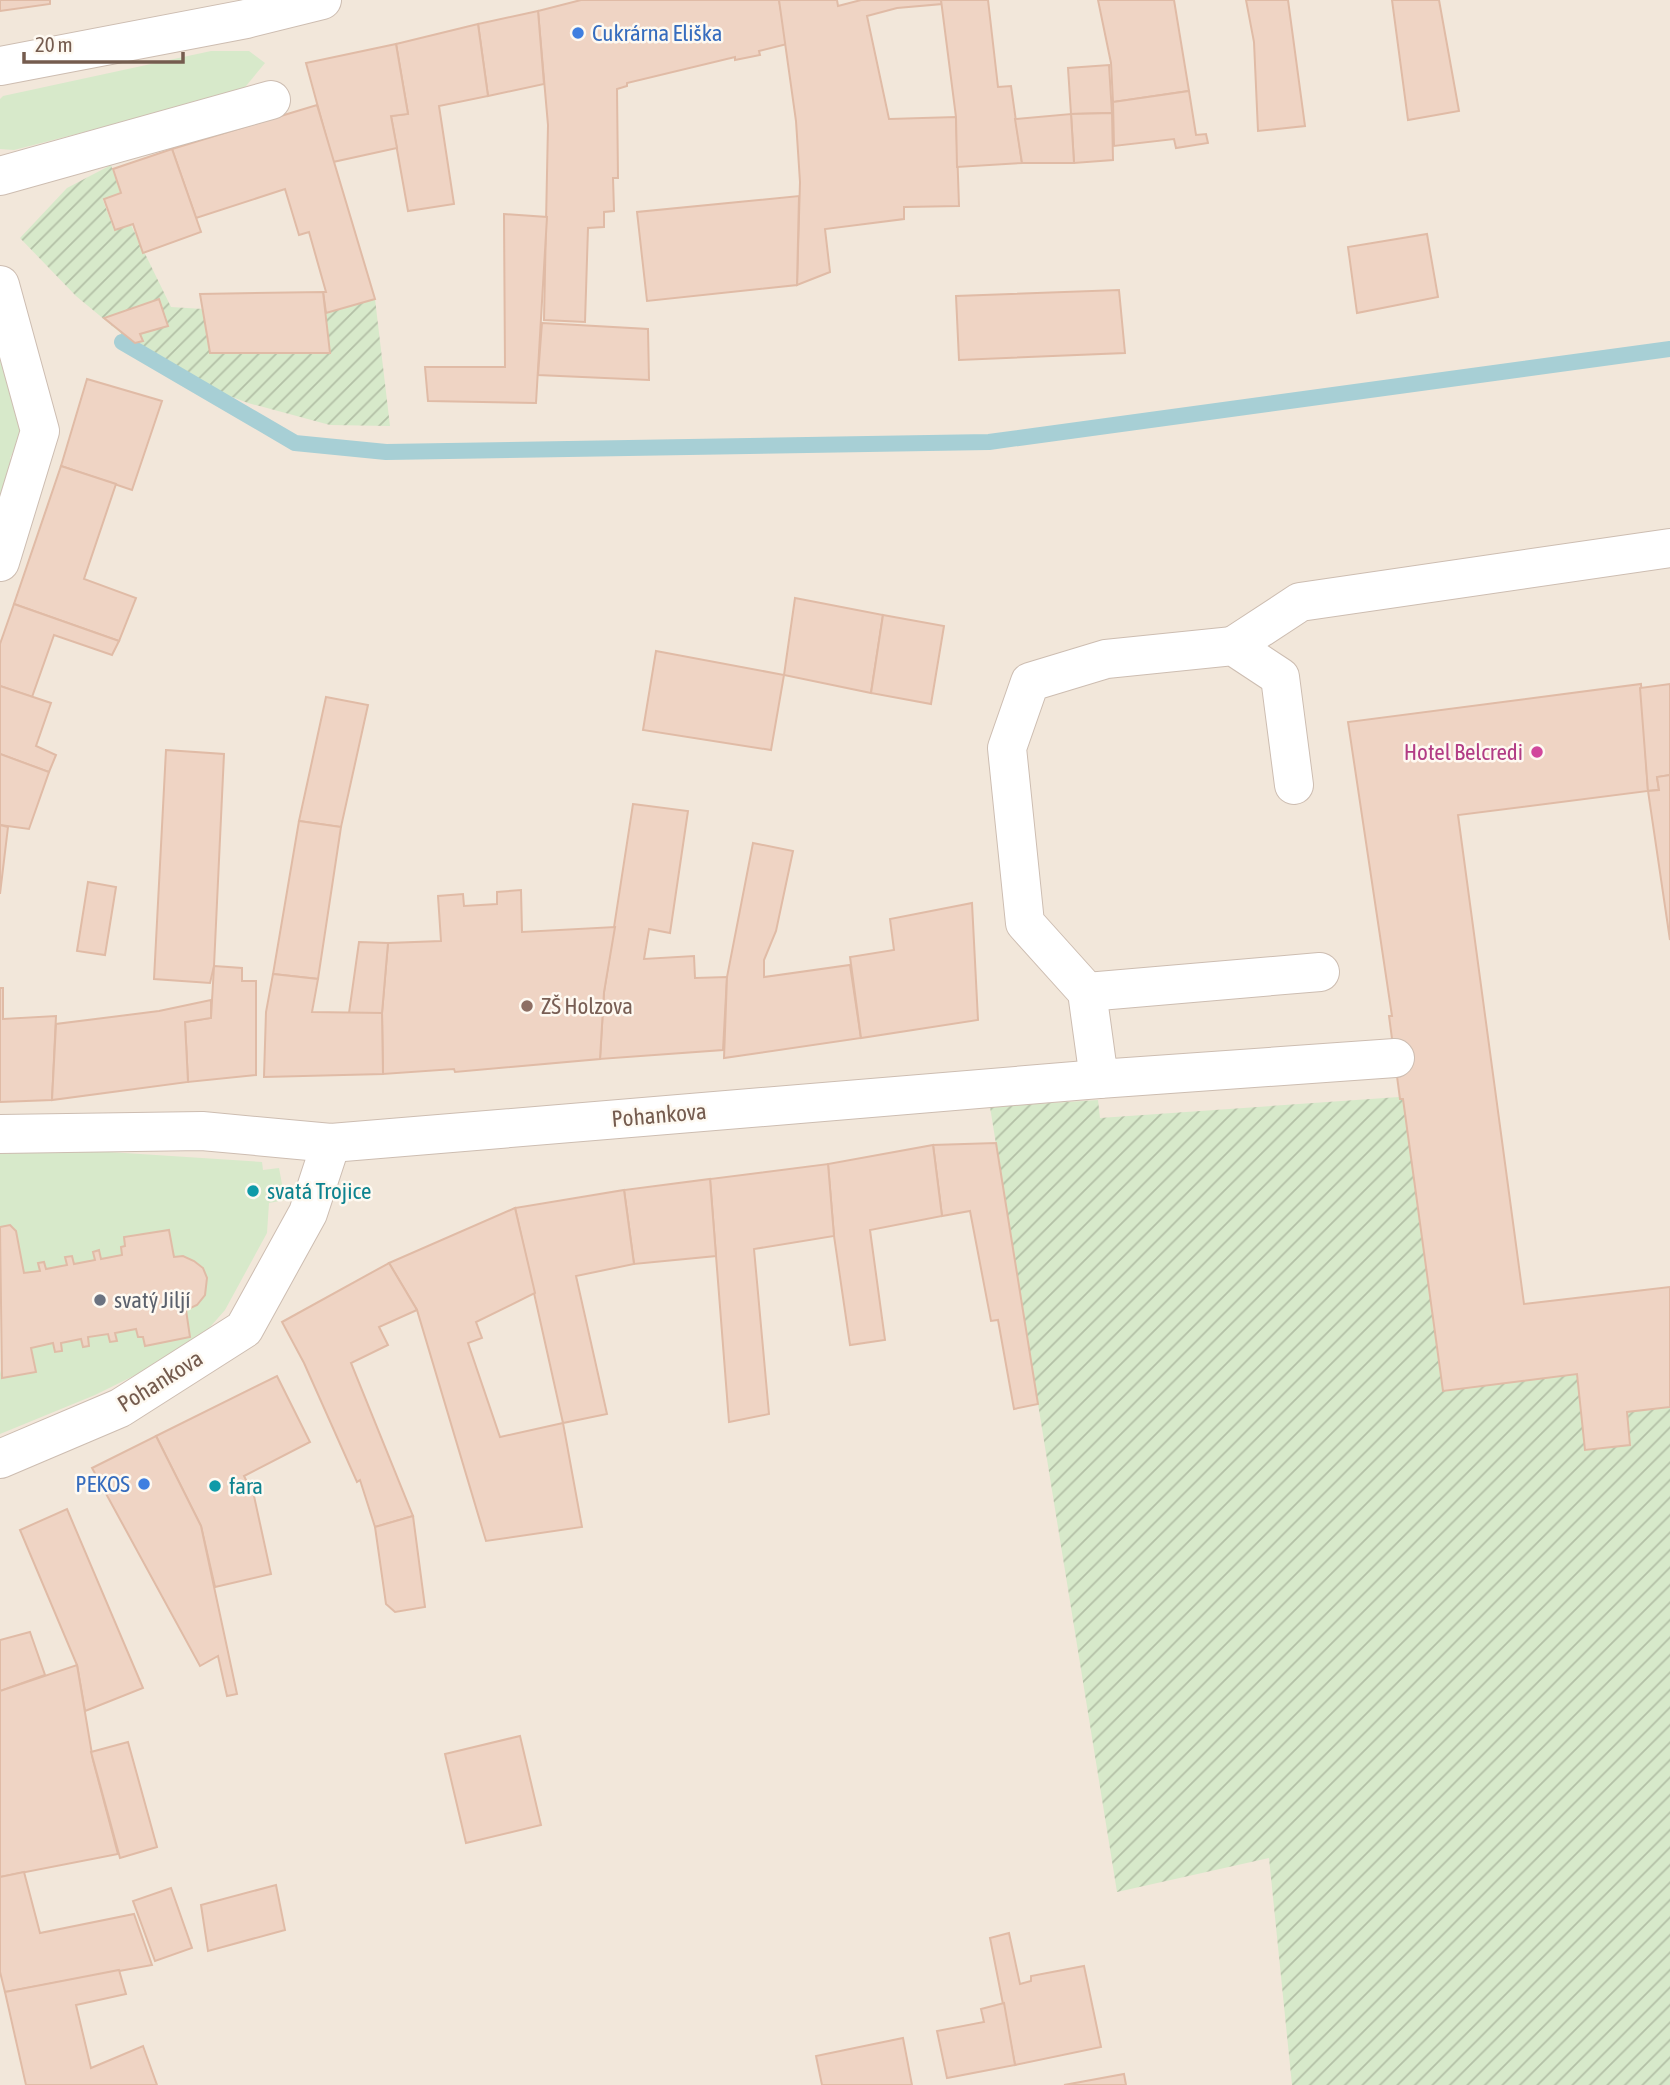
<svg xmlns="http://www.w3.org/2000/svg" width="1670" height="2085" viewBox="0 0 1670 2085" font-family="'Asap Condensed',sans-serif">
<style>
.residential{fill:#f2e7da}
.grass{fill:#d7e9ca}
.garden{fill:url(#garden-furrows)}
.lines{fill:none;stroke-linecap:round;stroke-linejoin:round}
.stream{stroke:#a7cfd5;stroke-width:16}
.building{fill:#efd4c4;stroke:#e0bba6;stroke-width:2}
.minor-casing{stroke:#cdbdb1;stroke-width:40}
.minor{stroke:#fff;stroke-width:38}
.shop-dot{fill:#3f7fe0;stroke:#fef9f1;stroke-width:2.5}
.hotel-dot{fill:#d1479c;stroke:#fef9f1;stroke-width:2.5}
.education-dot{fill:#8d6e63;stroke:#fef9f1;stroke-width:2.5}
.culture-dot{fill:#0f9aa8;stroke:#fef9f1;stroke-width:2.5}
.worship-dot{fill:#6b7280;stroke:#fef9f1;stroke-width:2.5}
.labels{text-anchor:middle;stroke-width:5;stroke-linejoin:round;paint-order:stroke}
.shop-label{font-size:23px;fill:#366cbe;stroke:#fef9f1;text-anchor:start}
.hotel-label{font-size:23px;fill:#b23c85;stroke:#fef9f1;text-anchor:end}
.education-label{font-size:23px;fill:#785e54;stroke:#fef9f1;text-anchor:start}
.street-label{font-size:23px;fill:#755c4f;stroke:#fef9f1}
.culture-label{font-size:23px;fill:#0d838f;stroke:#fef9f1;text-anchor:start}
.worship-label{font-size:23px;fill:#5b616d;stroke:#fef9f1;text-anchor:start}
</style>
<defs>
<pattern id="garden-furrows" width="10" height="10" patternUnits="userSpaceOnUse" patternTransform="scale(1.75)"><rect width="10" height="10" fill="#d7e9ca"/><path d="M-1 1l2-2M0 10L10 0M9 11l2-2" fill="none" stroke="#b3c0a6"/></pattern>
</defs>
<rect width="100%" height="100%" fill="#fbf5eb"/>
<rect class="residential" x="0" y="0" width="1670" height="2085"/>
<g class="grass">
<path d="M 211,51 L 249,51 L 265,63 L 241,92 L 14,150 L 0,149 L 0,99 L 3,96 Z"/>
<path d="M 0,347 L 24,434 L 22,450 L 13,452 L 10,458 L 17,466 L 0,513 Z"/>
<path d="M 63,1149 L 262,1162 L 263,1170 L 279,1168 L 285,1200 L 269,1203 L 267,1233 L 225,1310 L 203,1335 L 180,1353 L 95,1395 L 0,1434 L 0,1370 L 2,1378 L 35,1372 L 31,1348 L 53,1343 L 56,1352 L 62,1351 L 61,1343 L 81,1339 L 83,1347 L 88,1337 L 108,1334 L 110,1342 L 117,1341 L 116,1333 L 136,1329 L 138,1337 L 143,1337 L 145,1346 L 190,1337 L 186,1310 L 197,1305 L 203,1268 L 183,1256 L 174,1257 L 169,1230 L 124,1237 L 125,1246 L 121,1247 L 122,1255 L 101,1259 L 99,1251 L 93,1253 L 95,1260 L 74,1264 L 71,1256 L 65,1257 L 67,1265 L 46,1269 L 44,1262 L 38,1263 L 40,1271 L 24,1273 L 16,1231 L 10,1225 L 0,1227 L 0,1153 Z"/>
</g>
<g class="garden">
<path d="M 111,165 L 121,195 L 103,200 L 114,230 L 131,225 L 171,307 L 203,309 L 210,353 L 330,353 L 326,313 L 375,299 L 390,426 L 330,425 L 248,403 L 169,373 L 76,296 L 20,238 L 67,188 Z"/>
<path d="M 1399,1097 L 1403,1099 L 1443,1391 L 1577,1374 L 1586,1450 L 1630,1445 L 1627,1412 L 1670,1407 L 1670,2085 L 1292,2085 L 1269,1858 L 1117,1892 L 990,1107 L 1098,1100 L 1100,1118 Z"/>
</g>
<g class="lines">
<path class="stream" d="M 122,342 L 295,443 L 386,452 L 989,442 L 1670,349"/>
</g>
<g class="building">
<path d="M 0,0 L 50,0 L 50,4 L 0,11 Z"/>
<path d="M 581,0 L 779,0 L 787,44 L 759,51 L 760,55 L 735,60 L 735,57 L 627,83 L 627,86 L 617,89 L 618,178 L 613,178 L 614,211 L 604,212 L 604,227 L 588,228 L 585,322 L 544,320 L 548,125 L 538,11 Z"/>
<path d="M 779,0 L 837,0 L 838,6 L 861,0 L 941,0 L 942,4 L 897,8 L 867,16 L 889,119 L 956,117 L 959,206 L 904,207 L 904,219 L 825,229 L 830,272 L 797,285 L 800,182 L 796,121 Z"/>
<path d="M 941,0 L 988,0 L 998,87 L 1011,86 L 1022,163 L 957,167 L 956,117 Z"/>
<path d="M 1098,0 L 1174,0 L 1189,91 L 1113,102 L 1111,63 Z"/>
<path d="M 1246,0 L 1288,0 L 1305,126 L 1258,131 L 1254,42 Z"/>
<path d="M 1392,0 L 1439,0 L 1459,111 L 1408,120 Z"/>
<path d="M 538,11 L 544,84 L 488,96 L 478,24 Z"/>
<path d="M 478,24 L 488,96 L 439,106 L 454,204 L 408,211 L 391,116 L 408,114 L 396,44 Z"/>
<path d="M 396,44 L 408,114 L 391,116 L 397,148 L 333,162 L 306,63 Z"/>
<path d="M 1109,65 L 1112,113 L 1071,114 L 1068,68 Z"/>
<path d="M 1189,91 L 1196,135 L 1206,134 L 1208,143 L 1176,148 L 1174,139 L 1114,146 L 1113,102 Z"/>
<path d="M 317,105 L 375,299 L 326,313 L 323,292 L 326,292 L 309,232 L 299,235 L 285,189 L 196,218 L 172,149 Z"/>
<path d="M 1112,113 L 1113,160 L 1074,163 L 1071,114 Z"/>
<path d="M 1071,114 L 1074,163 L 1022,163 L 1015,119 Z"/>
<path d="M 172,149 L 201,232 L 143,253 L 133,224 L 115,230 L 104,199 L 121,193 L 113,169 Z"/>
<path d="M 799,196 L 797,285 L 647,301 L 637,212 Z"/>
<path d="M 504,214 L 547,217 L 536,403 L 428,401 L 425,367 L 505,367 Z"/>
<path d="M 1427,234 L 1438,297 L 1357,313 L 1348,247 Z"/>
<path d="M 1119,290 L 1125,353 L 959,360 L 956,296 Z"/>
<path d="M 323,292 L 330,353 L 210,353 L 200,294 Z"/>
<path d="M 159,299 L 168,326 L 140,334 L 143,341 L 135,343 L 104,318 Z"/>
<path d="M 542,323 L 648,329 L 649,380 L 538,375 Z"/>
<path d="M 87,379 L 162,401 L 132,490 L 61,466 Z"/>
<path d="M 61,466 L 116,484 L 84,579 L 136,598 L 119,641 L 14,604 Z"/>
<path d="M 795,598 L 883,615 L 871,693 L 784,675 Z"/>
<path d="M 14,604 L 119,641 L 112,655 L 54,635 L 32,697 L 0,686 L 0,644 Z"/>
<path d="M 883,615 L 944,626 L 931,704 L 871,693 Z"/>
<path d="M 656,651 L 784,675 L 771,750 L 643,730 Z"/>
<path d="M 1641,684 L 1648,791 L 1458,815 L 1524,1304 L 1670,1287 L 1670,1407 L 1627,1412 L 1630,1445 L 1585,1450 L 1577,1374 L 1443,1391 L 1403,1099 L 1400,1099 L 1389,1016 L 1392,1016 L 1348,722 Z"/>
<path d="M 1670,684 L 1670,775 L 1657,777 L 1659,790 L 1648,791 L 1640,688 Z"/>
<path d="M 0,686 L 51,703 L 36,746 L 56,755 L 49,772 L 0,754 Z"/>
<path d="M 326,697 L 368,705 L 341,827 L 299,821 Z"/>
<path d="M 166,750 L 224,754 L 214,966 L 210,983 L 154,979 Z"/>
<path d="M 0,754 L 49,772 L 29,829 L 0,825 Z"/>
<path d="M 1670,775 L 1670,940 L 1648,791 L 1659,790 L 1657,777 Z"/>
<path d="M 633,804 L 688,811 L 670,933 L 649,929 L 644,959 L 694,956 L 695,978 L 727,977 L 723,1050 L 600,1059 L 604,992 Z"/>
<path d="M 299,821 L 341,827 L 318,979 L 273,974 Z"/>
<path d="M 0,825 L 8,827 L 0,894 Z"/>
<path d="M 753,843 L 793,851 L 776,931 L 764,960 L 764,977 L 850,965 L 861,1038 L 724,1058 L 727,977 Z"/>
<path d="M 88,882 L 116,887 L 105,955 L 77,951 Z"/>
<path d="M 521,890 L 522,932 L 615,927 L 604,992 L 600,1059 L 455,1072 L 454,1069 L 383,1074 L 382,1013 L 388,943 L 441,941 L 438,896 L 463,894 L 464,906 L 497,904 L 497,892 Z"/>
<path d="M 972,903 L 978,1020 L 861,1038 L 850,957 L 894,950 L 890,919 Z"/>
<path d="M 359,942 L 388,943 L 382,1013 L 349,1013 Z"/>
<path d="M 214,966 L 242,968 L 242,981 L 256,981 L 256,1075 L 188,1082 L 185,1022 L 211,1018 Z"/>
<path d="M 273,974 L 318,979 L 312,1012 L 382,1013 L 383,1074 L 264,1077 L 266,1012 Z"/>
<path d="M 0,988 L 3,988 L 3,1019 L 56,1016 L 52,1100 L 0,1102 Z"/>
<path d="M 211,1000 L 211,1018 L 185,1022 L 188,1082 L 52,1100 L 56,1024 L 159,1011 Z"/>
<path d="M 996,1143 L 1038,1404 L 1014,1409 L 998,1320 L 991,1321 L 970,1211 L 942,1216 L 933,1145 Z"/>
<path d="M 933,1145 L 942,1216 L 870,1230 L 885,1340 L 850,1345 L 834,1236 L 828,1164 Z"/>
<path d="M 828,1164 L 834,1236 L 754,1249 L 769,1414 L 729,1422 L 710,1179 Z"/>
<path d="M 710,1179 L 716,1256 L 634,1264 L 624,1190 Z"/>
<path d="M 624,1190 L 634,1264 L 576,1276 L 607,1414 L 563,1423 L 515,1208 Z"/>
<path d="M 515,1208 L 535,1293 L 476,1322 L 482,1338 L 468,1343 L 500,1437 L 563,1423 L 582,1527 L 486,1541 L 417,1310 L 389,1263 Z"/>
<path d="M 10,1225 L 16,1231 L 24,1273 L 40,1271 L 38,1263 L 44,1262 L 46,1269 L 67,1265 L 65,1257 L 72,1256 L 74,1264 L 95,1260 L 93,1252 L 99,1250 L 101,1259 L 122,1255 L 121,1247 L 125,1246 L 124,1237 L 169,1230 L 174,1257 L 183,1256 L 194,1261 L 203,1268 L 207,1278 L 205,1295 L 197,1305 L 186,1310 L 190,1337 L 145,1346 L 143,1337 L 138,1337 L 136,1329 L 115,1333 L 117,1341 L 110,1342 L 108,1334 L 88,1337 L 89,1346 L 83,1347 L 81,1339 L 61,1343 L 62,1351 L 55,1352 L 53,1343 L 31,1348 L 36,1372 L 2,1378 L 0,1227 Z"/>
<path d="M 389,1263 L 417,1310 L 379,1327 L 388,1345 L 351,1363 L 413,1516 L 375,1527 L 360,1480 L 357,1482 L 304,1363 L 282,1322 Z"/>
<path d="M 277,1376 L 310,1442 L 244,1476 L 254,1496 L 271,1574 L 215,1587 L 201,1526 L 156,1436 Z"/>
<path d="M 156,1436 L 201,1526 L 237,1694 L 227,1696 L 218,1656 L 200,1666 L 92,1468 Z"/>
<path d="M 67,1509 L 143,1688 L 85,1711 L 77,1665 L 20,1530 Z"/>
<path d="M 413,1516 L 425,1607 L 395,1612 L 386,1604 L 375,1527 Z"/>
<path d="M 30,1632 L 45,1675 L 0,1691 L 0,1640 Z"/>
<path d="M 77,1665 L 93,1760 L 118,1854 L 0,1877 L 0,1691 Z"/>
<path d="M 520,1736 L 541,1825 L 466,1843 L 445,1754 Z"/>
<path d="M 128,1742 L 157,1847 L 120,1858 L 91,1752 Z"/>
<path d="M 24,1872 L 40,1933 L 134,1914 L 152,1965 L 5,1992 L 0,1972 L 0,1877 Z"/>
<path d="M 276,1885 L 285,1930 L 208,1951 L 201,1905 Z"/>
<path d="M 171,1888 L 192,1948 L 155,1961 L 133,1901 Z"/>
<path d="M 1009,1933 L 1020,1984 L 1031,1981 L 1031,1976 L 1084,1966 L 1101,2047 L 1015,2065 L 990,1938 Z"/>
<path d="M 119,1970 L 126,1994 L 76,2005 L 91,2068 L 143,2046 L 157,2085 L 26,2085 L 5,1992 Z"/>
<path d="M 1004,2003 L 1015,2065 L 947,2078 L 937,2031 L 984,2022 L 981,2009 Z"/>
<path d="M 903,2038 L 912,2085 L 822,2085 L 816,2056 Z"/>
<path d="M 1124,2074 L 1126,2085 L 1064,2085 Z"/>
</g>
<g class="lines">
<defs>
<g id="minor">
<path d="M 0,66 L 246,19 L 322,0"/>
<path d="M 0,176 L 271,100"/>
<path d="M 0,285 L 40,431 L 0,562"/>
<path d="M 1233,646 L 1300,602 L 1670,548"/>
<path d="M 1294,785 L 1280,677 L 1233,646 L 1106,659 L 1030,682 L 1007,748 L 1025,923 L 1087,992 L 1099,1079 L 1395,1058"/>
<path d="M 1087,992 L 1320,972"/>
<path d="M 0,1134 L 202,1131 L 331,1143 L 1099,1079"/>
<path d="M 0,1459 L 120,1408 L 244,1329 L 308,1213 L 331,1143"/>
</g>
</defs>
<use href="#minor" class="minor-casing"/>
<use href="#minor" class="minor"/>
</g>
<g class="shop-dot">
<circle cx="578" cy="33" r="7"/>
<circle cx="144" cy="1484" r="7"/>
</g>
<circle class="hotel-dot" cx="1537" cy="752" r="7"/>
<circle class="education-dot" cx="527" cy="1006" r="7"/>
<g class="culture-dot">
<circle cx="253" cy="1191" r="7"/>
<circle cx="215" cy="1486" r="7"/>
</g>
<circle class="worship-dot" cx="100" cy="1300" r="7"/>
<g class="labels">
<g class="shop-label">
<text x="592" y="41">Cukrárna Eliška</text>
<text x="130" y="1492" text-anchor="end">PEKOS</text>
</g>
<g class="hotel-label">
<text x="1523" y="760">Hotel Belcredi</text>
</g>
<g class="education-label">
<text x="541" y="1014">ZŠ Holzova</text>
</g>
<g class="street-label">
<text transform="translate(659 1115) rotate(-5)" y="8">Pohankova</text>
<text transform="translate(160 1381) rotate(-32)" y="8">Pohankova</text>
</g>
<g class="culture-label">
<text x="267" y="1199">svatá Trojice</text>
<text x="229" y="1494">fara</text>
</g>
<g class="worship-label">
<text x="114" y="1308">svatý Jiljí</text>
</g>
</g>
<path d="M24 52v10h159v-10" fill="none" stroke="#755c4f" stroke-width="3.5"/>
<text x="35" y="52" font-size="21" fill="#755c4f" stroke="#fef9f1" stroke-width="5" paint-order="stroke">20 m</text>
</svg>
